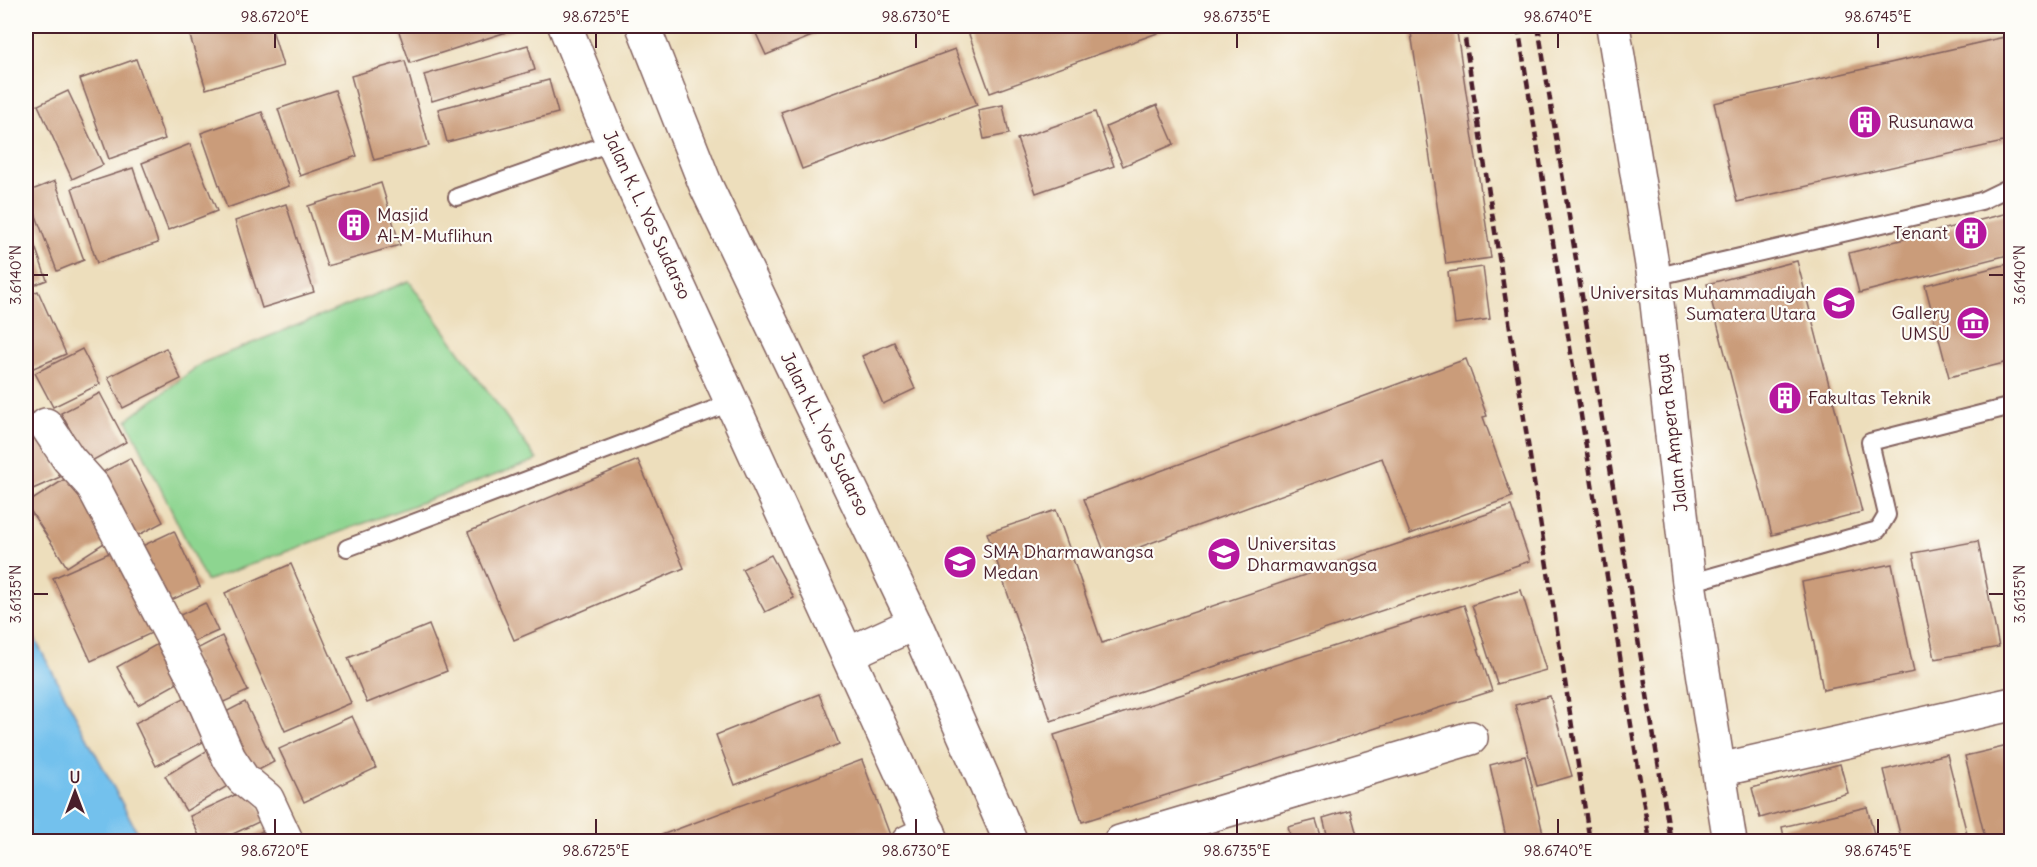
<svg xmlns="http://www.w3.org/2000/svg" width="2037" height="867" viewBox="0 0 2037 867" font-family="Delius,sans-serif">
<style>
.green{fill:#8dd590;stroke:#6c7a5e;stroke-width:1.5}
.water{fill:#73c1ed;stroke:#5e708c;stroke-width:1.5}
.building{fill:#ca9c7a}
.lines{fill:none;stroke-linecap:round;stroke-linejoin:round}
.service-casing{stroke:#83625e;stroke-width:20}
.minor-casing{stroke:#83625e;stroke-width:36}
.primary-casing{stroke:#83625e;stroke-width:36}
.service{stroke:#fff;stroke-width:16}
.minor{stroke:#fff;stroke-width:33}
.primary{stroke:#fff;stroke-width:33}
.rail{stroke:#4a1f2b;stroke-width:4.5;stroke-dasharray:9 4.5;stroke-linecap:butt}
.ticks{fill:none;stroke:#4a1f2b;stroke-width:2}
.labels{text-anchor:middle;stroke-width:4.5;stroke-linejoin:round;paint-order:stroke}
.poi-label{font-size:18px;fill:#4a1f2b;stroke:#fdfcf7;text-anchor:start}
.street-label{font-size:18px;fill:#4a1f2b;stroke:#fdfcf7}
.neatline{fill:none;stroke:#4a1f2b;stroke-width:2}
.ticks-label{font-size:15px;text-anchor:middle;fill:#4a1f2b}
</style>
<rect width="100%" height="100%" fill="#fdfcf7"/>
<filter id="ink" filterUnits="userSpaceOnUse"><feTurbulence type="fractalNoise" baseFrequency=".0167" numOctaves="2"/><feDisplacementMap in="SourceGraphic" scale="12" xChannelSelector="R" yChannelSelector="G"/><feConvolveMatrix kernelMatrix="1 2 1 2 8 2 1 2 1" color-interpolation-filters="sRGB"/></filter>
<filter id="wash" filterUnits="userSpaceOnUse"><feTurbulence type="fractalNoise" baseFrequency=".008" numOctaves="4" result="noise"/><feDisplacementMap in="SourceGraphic" scale="24" xChannelSelector="R" yChannelSelector="G"/><feGaussianBlur stdDeviation="1.35" result="paint"/><feColorMatrix in="noise" values="0 0 0 0 0 0 0 0 0 0 0 0 0 0 0 0 0 1.4 0 .05"/><feComposite in="paint" operator="in"/></filter>
<g filter="url(#wash)">
<rect width="100%" height="100%" fill="#eddebc"/>
<path class="green" d="M 409,281 L 537,460 L 206,581 L 127,420 L 202,363 Z"/>
<path class="water" d="M 26,622 L 142,841 L 26,841 Z"/>
<g id="blocks">
<g class="building">
<path d="M 187,26 L 271,26 L 283,66 L 206,89 Z"/>
<path d="M 397,26 L 518,26 L 519,28 L 410,63 Z"/>
<path d="M 757,26 L 836,26 L 766,55 L 753,27 Z"/>
<path d="M 966,26 L 1177,26 L 990,93 Z"/>
<path d="M 1410,26 L 1456,26 L 1491,258 L 1446,264 Z"/>
<path d="M 2009,36 L 2012,47 L 2012,140 L 1737,202 L 1714,103 Z"/>
<path d="M 528,45 L 535,70 L 432,101 L 424,75 Z"/>
<path d="M 955,49 L 977,105 L 802,169 L 781,112 Z"/>
<path d="M 136,59 L 165,139 L 109,159 L 80,79 Z"/>
<path d="M 405,61 L 429,146 L 374,160 L 351,76 Z"/>
<path d="M 549,80 L 558,113 L 447,142 L 438,109 Z"/>
<path d="M 335,90 L 357,156 L 300,176 L 278,109 Z"/>
<path d="M 68,91 L 103,165 L 72,179 L 38,105 Z"/>
<path d="M 1003,105 L 1009,134 L 984,139 L 978,110 Z"/>
<path d="M 1157,105 L 1174,144 L 1123,166 L 1106,127 Z"/>
<path d="M 262,112 L 289,186 L 227,208 L 201,133 Z"/>
<path d="M 1095,112 L 1114,166 L 1036,193 L 1017,139 Z"/>
<path d="M 190,144 L 217,211 L 168,230 L 142,163 Z"/>
<path d="M 133,168 L 158,243 L 97,263 L 72,188 Z"/>
<path d="M 55,181 L 84,260 L 57,271 L 27,192 Z"/>
<path d="M 381,183 L 400,245 L 327,266 L 308,206 Z"/>
<path d="M 286,204 L 314,292 L 262,308 L 235,221 Z"/>
<path d="M 2012,212 L 2012,254 L 1859,293 L 1849,253 Z"/>
<path d="M 26,221 L 47,280 L 26,288 Z"/>
<path d="M 1797,261 L 1862,512 L 1772,535 L 1707,284 Z"/>
<path d="M 2012,263 L 2012,361 L 1949,377 L 1925,285 Z"/>
<path d="M 1483,267 L 1490,319 L 1455,324 L 1448,272 Z"/>
<path d="M 38,291 L 66,354 L 29,370 L 26,362 L 26,296 Z"/>
<path d="M 894,342 L 915,389 L 883,404 L 862,356 Z"/>
<path d="M 166,348 L 181,379 L 123,408 L 108,377 Z"/>
<path d="M 82,349 L 100,384 L 53,407 L 35,373 Z"/>
<path d="M 1466,359 L 1487,416 L 1483,417 L 1512,497 L 1410,534 L 1382,458 L 1107,559 L 1084,499 Z"/>
<path d="M 100,393 L 126,442 L 88,463 L 61,413 Z"/>
<path d="M 26,399 L 60,477 L 26,492 Z"/>
<path d="M 130,458 L 163,522 L 129,540 L 95,476 Z"/>
<path d="M 638,460 L 684,568 L 514,640 L 468,532 Z"/>
<path d="M 74,473 L 115,536 L 67,567 L 26,504 Z"/>
<path d="M 1511,506 L 1530,561 L 1051,721 L 987,533 L 1056,510 L 1102,643 Z"/>
<path d="M 174,531 L 200,587 L 167,602 L 140,547 Z"/>
<path d="M 1978,541 L 1999,647 L 1935,659 L 1913,553 Z"/>
<path d="M 118,549 L 156,631 L 91,661 L 53,578 Z"/>
<path d="M 771,555 L 794,598 L 765,612 L 742,569 Z"/>
<path d="M 291,564 L 351,703 L 285,731 L 225,593 Z"/>
<path d="M 1892,564 L 1914,672 L 1823,690 L 1802,582 Z"/>
<path d="M 1521,590 L 1546,670 L 1497,684 L 1472,605 Z"/>
<path d="M 205,603 L 218,631 L 188,644 L 176,617 Z"/>
<path d="M 1464,605 L 1492,691 L 1082,822 L 1054,735 Z"/>
<path d="M 429,625 L 447,671 L 367,703 L 348,658 Z"/>
<path d="M 222,636 L 248,691 L 217,705 L 191,652 Z"/>
<path d="M 170,637 L 192,675 L 138,705 L 117,667 Z"/>
<path d="M 194,693 L 217,735 L 156,766 L 135,723 Z"/>
<path d="M 819,694 L 839,744 L 735,785 L 716,735 Z"/>
<path d="M 1550,696 L 1572,776 L 1537,786 L 1515,705 Z"/>
<path d="M 245,702 L 274,762 L 251,774 L 222,714 Z"/>
<path d="M 352,716 L 376,768 L 304,802 L 279,749 Z"/>
<path d="M 218,744 L 239,779 L 186,811 L 165,776 Z"/>
<path d="M 2012,745 L 2012,842 L 1986,842 L 1965,756 Z"/>
<path d="M 1947,754 L 1969,842 L 1902,842 L 1884,770 Z"/>
<path d="M 1525,756 L 1545,842 L 1507,842 L 1490,765 Z"/>
<path d="M 862,760 L 890,835 L 872,842 L 643,842 Z"/>
<path d="M 1840,764 L 1848,793 L 1760,818 L 1752,788 Z"/>
<path d="M 250,788 L 265,819 L 216,842 L 202,842 L 190,816 Z"/>
<path d="M 1867,807 L 1876,842 L 1785,842 L 1782,827 Z"/>
<path d="M 1350,810 L 1359,842 L 1329,842 L 1323,818 Z"/>
<path d="M 1316,820 L 1323,842 L 1292,842 L 1288,827 Z"/>
<path d="M 274,825 L 283,842 L 241,842 Z"/>
<path d="M 1275,834 L 1278,842 L 1253,842 L 1253,841 Z"/>
</g>
</g>
</g>
<g filter="url(#ink)">
<use href="#blocks" fill-opacity="0" stroke="#83625e" stroke-width="1.5"/>
<g class="lines">
<defs>
<g id="service">
<path d="M 457,197 L 613,142"/>
<path d="M 1654,277 L 1981,201 L 2012,186"/>
<path d="M 347,548 L 733,402"/>
<path d="M 1689,583 L 1878,530 L 1887,515 L 1870,442 L 2012,406"/>
</g>
<g id="minor">
<path d="M 1613,26 L 1654,277 L 1689,583 L 1730,842"/>
<path d="M 46,425 L 68,458 L 93,486 L 195,680 L 229,758 L 243,779 L 267,799 L 287,842"/>
<path d="M 1719,770 L 2012,704"/>
<path d="M 908,842 L 929,832"/>
<path d="M 1120,842 L 1471,738"/>
</g>
<g id="primary">
<path d="M 565,26 L 608,132 L 933,842"/>
<path d="M 643,26 L 706,186 L 915,623 L 1011,842"/>
<path d="M 848,654 L 915,623"/>
</g>
</defs>
<use href="#service" class="service-casing"/>
<use href="#minor" class="minor-casing"/>
<use href="#primary" class="primary-casing"/>
<use href="#service" class="service"/>
<use href="#minor" class="minor"/>
<use href="#primary" class="primary"/>
<g class="rail">
<path d="M 1463,26 L 1590,842"/>
<path d="M 1518,26 L 1650,842"/>
<path d="M 1538,26 L 1671,842"/>
</g>
</g>
</g>
<path class="ticks" d="M 275,33 L 275,48M 596,33 L 596,48M 916,33 L 916,48M 1237,33 L 1237,48M 1558,33 L 1558,48M 1878,33 L 1878,48M 33,275 L 48,275M 1989,275 L 2004,275M 33,594 L 48,594M 1989,594 L 2004,594M 275,819 L 275,834M 596,819 L 596,834M 916,819 L 916,834M 1237,819 L 1237,834M 1558,819 L 1558,834M 1878,819 L 1878,834"/>
<defs>
<symbol id="building-disc" viewBox="-11 -11 22 22"><circle r="9.5" fill="#b5179e" stroke="#fdfcf7"/><path d="M-4-6H4V6H1V3H-1V6H-4ZM-2.5-4.3h1.7v1.8h-1.7ZM.8-4.3h1.7v1.8H.8ZM-2.5-1h1.7V.8h-1.7ZM.8-1h1.7V.8H.8Z" fill="#fff"/></symbol>
<symbol id="university-disc" viewBox="-11 -11 22 22"><circle r="9.5" fill="#b5179e" stroke="#fdfcf7"/><path d="M0-5L7-2L0 1L-7-2ZM-4 1L0 2.5L4 1V4Q0 6-4 4Z" fill="#fff"/></symbol>
<symbol id="museum-disc" viewBox="-11 -11 22 22"><circle r="9.5" fill="#b5179e" stroke="#fdfcf7"/><path d="M0-6L6-3V-2H-6V-3ZM-5-1h2V3h-2ZM-1-1h2V3h-2ZM3-1h2V3H3ZM-6 4H6V6H-6Z" fill="#fff"/></symbol>
<symbol id="school-disc" viewBox="-11 -11 22 22"><circle r="9.5" fill="#b5179e" stroke="#fdfcf7"/><path d="M0-5L7-2L0 1L-7-2ZM-4 1L0 2.5L4 1V4Q0 6-4 4Z" fill="#fff"/></symbol>
</defs>
<g fill-rule="evenodd">
<use href="#building-disc" x="1846" y="103" width="38" height="38"/>
<use href="#building-disc" x="335" y="206" width="38" height="38"/>
<use href="#building-disc" x="1952" y="214" width="38" height="38"/>
<use href="#university-disc" x="1820" y="284" width="38" height="38"/>
<use href="#museum-disc" x="1954" y="304" width="38" height="38"/>
<use href="#building-disc" x="1766" y="379" width="38" height="38"/>
<use href="#university-disc" x="1205" y="535" width="38" height="38"/>
<use href="#school-disc" x="941" y="543" width="38" height="38"/>
</g>
<g class="labels">
<g class="poi-label">
<text x="1888" y="128">Rusunawa</text>
<text x="377" y="221">Masjid<tspan x="377" dy="21">Al-M-Muflihun</tspan></text>
<text x="1948" y="239" text-anchor="end">Tenant</text>
<text x="1816" y="299" text-anchor="end">Universitas Muhammadiyah<tspan x="1816" dy="21">Sumatera Utara</tspan></text>
<text x="1950" y="319" text-anchor="end">Gallery<tspan x="1950" dy="21">UMSU</tspan></text>
<text x="1808" y="404">Fakultas Teknik</text>
<text x="1247" y="550">Universitas<tspan x="1247" dy="21">Dharmawangsa</tspan></text>
<text x="983" y="558">SMA Dharmawangsa<tspan x="983" dy="21">Medan</tspan></text>
</g>
<g class="street-label">
<text transform="translate(647 215) rotate(65)" y="6">Jalan K. L. Yos Sudarso</text>
<text transform="translate(1672 433) rotate(-97)" y="6">Jalan Ampera Raya</text>
<text transform="translate(825 434) rotate(64)" y="6">Jalan K.L. Yos Sudarso</text>
</g>
</g>
<rect width="2037" height="867" fill="none" stroke="#fdfcf7" stroke-width="66"/>
<g transform="translate(75 792)" stroke="#fdfcf7" stroke-width="4.5" paint-order="stroke">
<path d="M0-4.5L10 22L0 15L-10 22Z" fill="#4a1f2b"/>
<text y="-9" font-size="16" font-weight="bold" text-anchor="middle" fill="#4a1f2b">U</text>
</g>
<rect x="33" y="33" width="1971" height="801" class="neatline"/>
<g class="ticks-label">
<text x="275" y="22">98.6720°E</text>
<text x="596" y="22">98.6725°E</text>
<text x="916" y="22">98.6730°E</text>
<text x="1237" y="22">98.6735°E</text>
<text x="1558" y="22">98.6740°E</text>
<text x="1878" y="22">98.6745°E</text>
<text transform="translate(16 275) rotate(-90)" y="5">3.6140°N</text>
<text transform="translate(2020 275) rotate(-90)" y="5">3.6140°N</text>
<text transform="translate(16 594) rotate(-90)" y="5">3.6135°N</text>
<text transform="translate(2020 594) rotate(-90)" y="5">3.6135°N</text>
<text x="275" y="856">98.6720°E</text>
<text x="596" y="856">98.6725°E</text>
<text x="916" y="856">98.6730°E</text>
<text x="1237" y="856">98.6735°E</text>
<text x="1558" y="856">98.6740°E</text>
<text x="1878" y="856">98.6745°E</text>
</g>
</svg>
